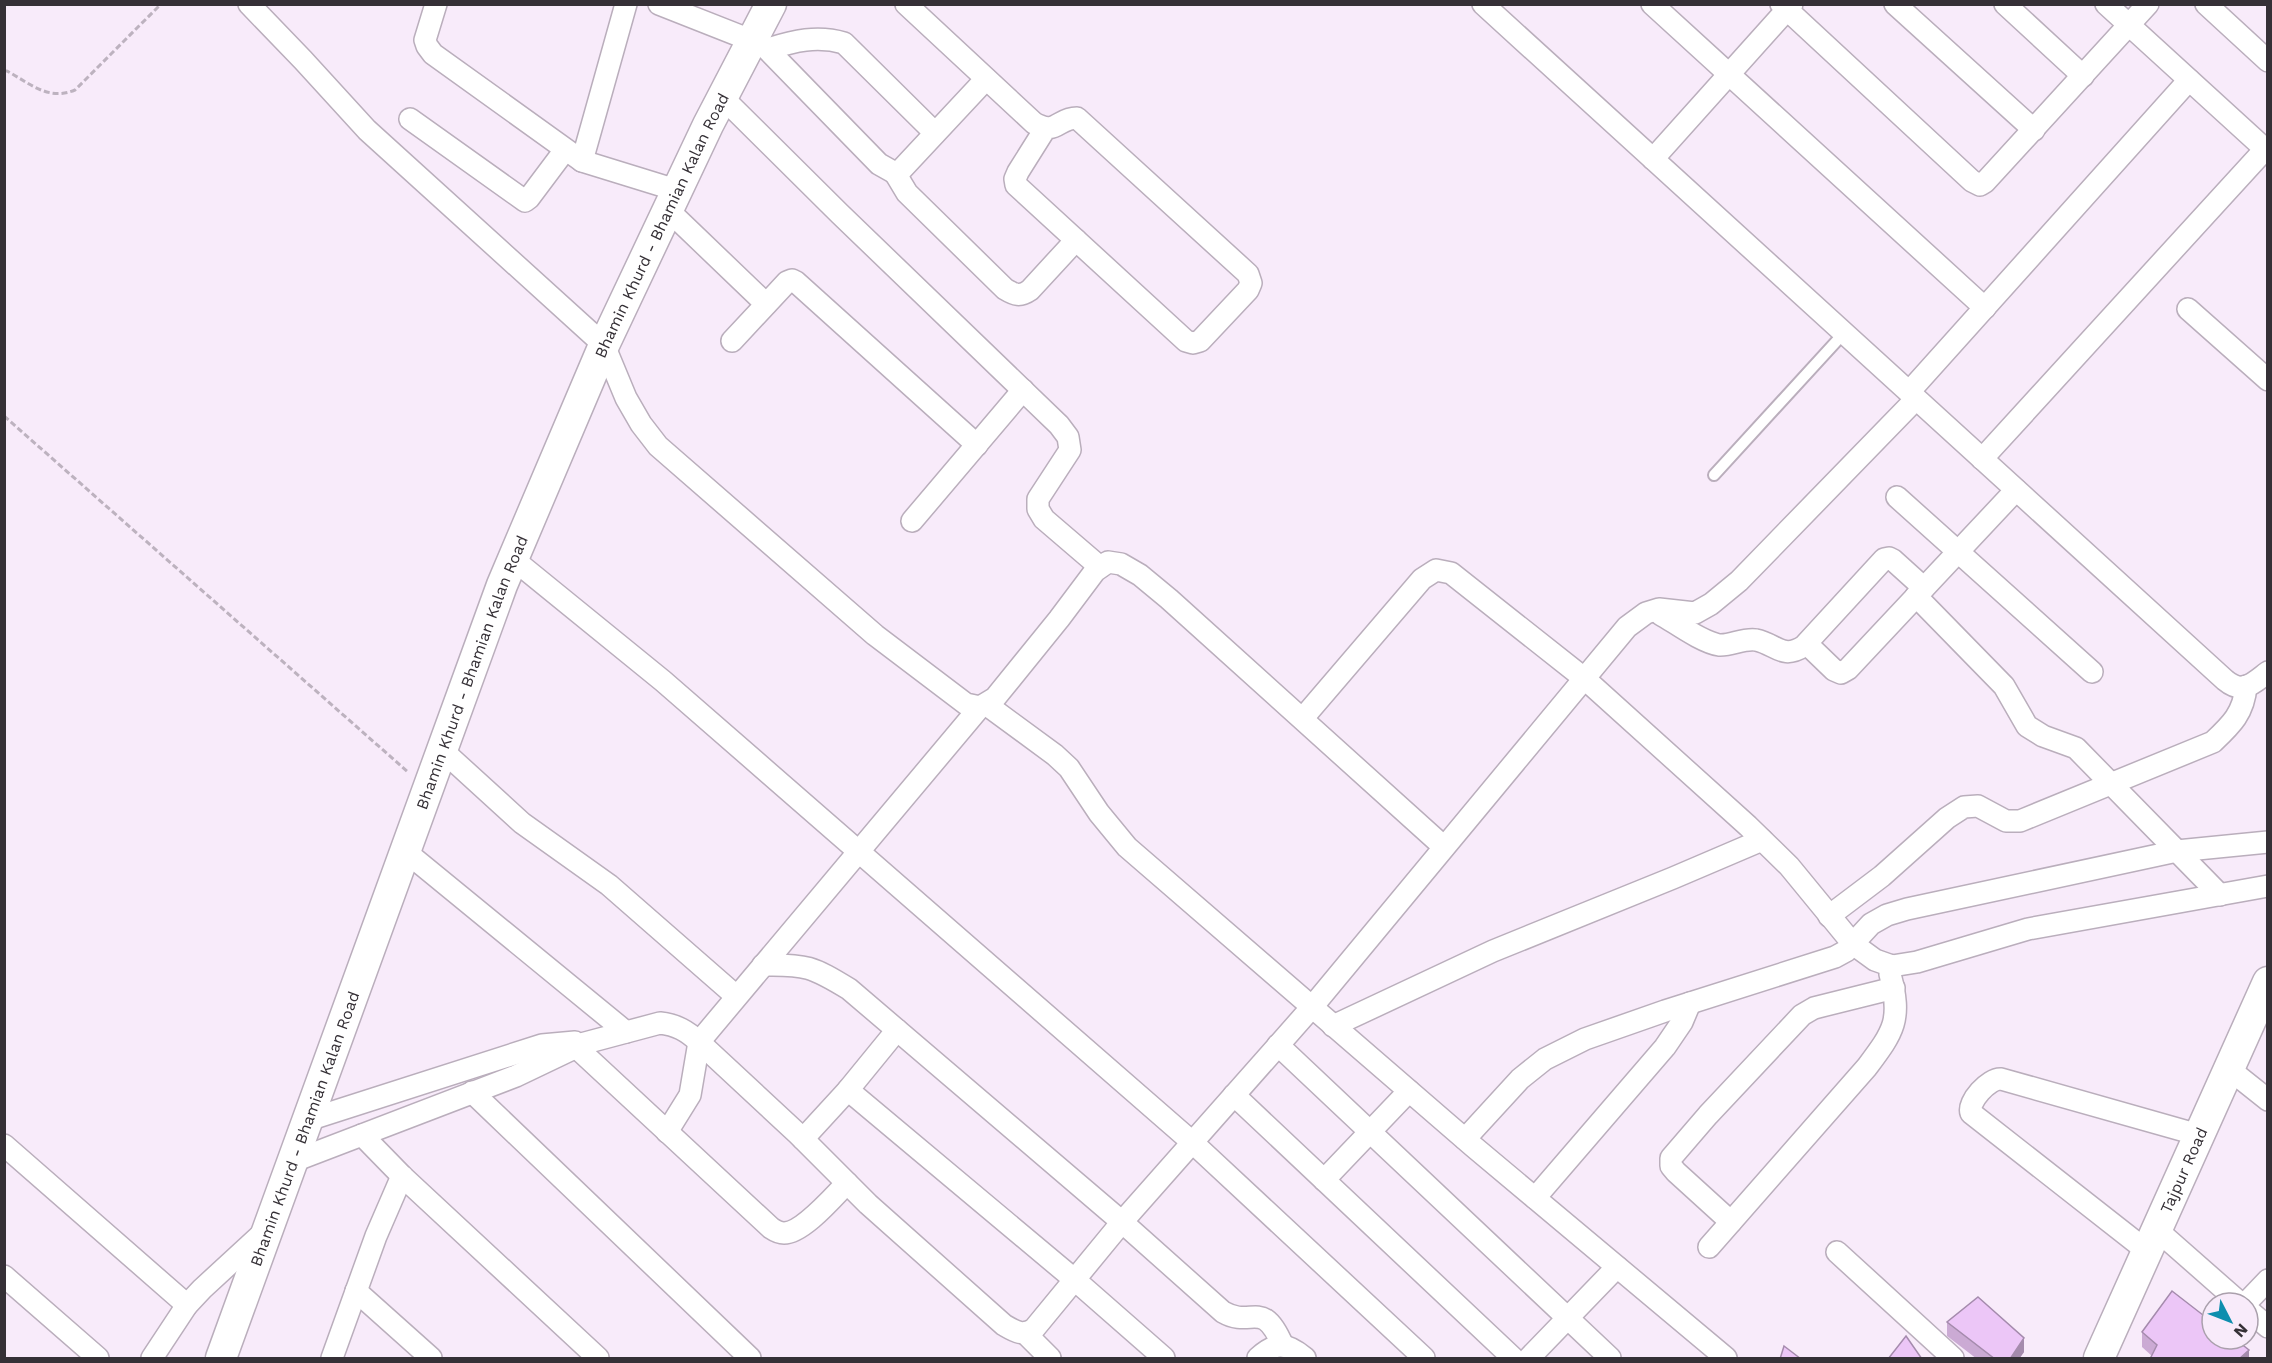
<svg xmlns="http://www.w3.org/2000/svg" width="2272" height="1363" viewBox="0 0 2272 1363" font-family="'Work Sans',sans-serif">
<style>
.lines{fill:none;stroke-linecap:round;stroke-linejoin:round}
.lane-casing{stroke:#baaebc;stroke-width:14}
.street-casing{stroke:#baaebc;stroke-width:24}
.secondary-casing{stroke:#baaebc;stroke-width:33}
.path{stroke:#bdb2bf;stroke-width:3;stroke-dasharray:6 3;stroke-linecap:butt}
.lane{stroke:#fff;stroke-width:10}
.street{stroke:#fff;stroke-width:21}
.secondary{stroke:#fff;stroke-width:30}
.wall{fill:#cbaad4}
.shaded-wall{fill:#a58bad}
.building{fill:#ecc6f7;stroke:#a58bad;stroke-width:1.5}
.labels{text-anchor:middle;stroke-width:6;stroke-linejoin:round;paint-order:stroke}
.street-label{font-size:16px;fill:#353036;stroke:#f8ebfa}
</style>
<rect width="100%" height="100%" fill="#f8ebfa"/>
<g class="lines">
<defs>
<path id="lane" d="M 1714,475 L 1844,333"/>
<g id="street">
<path d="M 249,4 L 303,60 L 367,130 L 604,345 L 626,398 L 641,424 L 658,446 L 875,635 L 966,704 L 980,707 L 995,698 L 1059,619 L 1095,571 L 1108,562 L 1121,564 L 1140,575 L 1169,599 L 1444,847"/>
<path d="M 436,4 L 425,40 L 427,46 L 433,54 L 582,161 L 676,190"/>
<path d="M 659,4 L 763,45 L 879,164 L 895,173 L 901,170 L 986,79"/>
<path d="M 906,4 L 1034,123 C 1057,136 1057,118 1077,118 L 1248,274 L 1251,283 L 1248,290 L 1200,341 L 1193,343 L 1186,341 L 1016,185 L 1015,179 L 1018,172 L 1045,129"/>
<path d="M 1483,4 L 2225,680 C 2243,695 2252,684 2268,672"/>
<path d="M 1652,4 L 1985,308"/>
<path d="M 1781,4 L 1972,181 L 1980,185 L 1985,182 L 2148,4"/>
<path d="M 1895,4 L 2034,130"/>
<path d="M 2005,4 L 2083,76"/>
<path d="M 2106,4 L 2265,149"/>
<path d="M 2206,4 L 2268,61"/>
<path d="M 768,49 C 794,41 817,35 844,43 L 935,133"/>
<path d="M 722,97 L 840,214 L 1059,425 L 1068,437 L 1070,450 L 1038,499 L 1038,509 L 1044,519 L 1100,567"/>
<path d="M 410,119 L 525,201 L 529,198 L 565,150"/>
<path d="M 1653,159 L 1792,4"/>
<path d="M 582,161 L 626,4"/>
<path d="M 895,173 L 907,193 L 1005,289 C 1015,295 1020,297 1030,290 L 1076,240"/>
<path d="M 667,209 L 766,304"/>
<path d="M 2188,309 L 2268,380"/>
<path d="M 732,341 L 787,282 L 792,280 L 796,282 L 977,445"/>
<path d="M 1909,392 L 2189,80"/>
<path d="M 1982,459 L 2268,146"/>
<path d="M 1897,497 L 2092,672"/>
<path d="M 912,521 L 1023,390"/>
<path d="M 513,559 L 663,681 L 1192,1142 L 1424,1358"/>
<path d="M 1916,596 L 2004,686 L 2027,726 L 2043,736 L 2076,748 L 2220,895"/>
<path d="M 1660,614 C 1676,623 1701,642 1719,645 C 1731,646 1743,638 1756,640 C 1776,644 1782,660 1804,646 L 1884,559 L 1889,558 L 1893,560 L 1924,588"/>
<path d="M 1807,644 L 1834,670 L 1841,673 L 1848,669 L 2016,490"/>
<path d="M 987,705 L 1055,755 L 1069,768 L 1099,813 L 1127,847 L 1474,1147 L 1726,1358"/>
<path d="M 1303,718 L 1422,579 L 1436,570 L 1451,573 L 1585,679 L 1748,826 L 1789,866 L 1853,944 L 1875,960 L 1892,966 L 1917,962 L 2028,929 L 2268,886"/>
<path d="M 442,750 L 522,823 L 609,885 L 736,996"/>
<path d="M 405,851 L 626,1032"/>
<path d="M 1829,916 L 1882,876 L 1947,818 L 1964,807 L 1978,806 L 2006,821 L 2020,821 L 2213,742 C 2231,725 2244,713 2246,686"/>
<path d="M 763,965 C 806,964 813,967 849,989 L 1122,1222 L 1223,1312 C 1253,1329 1262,1297 1283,1346"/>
<path d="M 1333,1026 L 1493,951 L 1673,878 L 1762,840"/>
<path d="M 1278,1045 L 1610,1358"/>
<path d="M 576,1047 L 771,1228 C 774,1230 780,1233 784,1233 C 803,1233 834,1196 847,1183"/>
<path d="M 2229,1069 L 2268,1100"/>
<path d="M 848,1090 L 1075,1280 L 1164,1358"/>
<path d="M 472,1092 L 750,1358"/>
<path d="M 1234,1095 L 1513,1358"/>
<path d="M 308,1120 L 542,1045 L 575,1042"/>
<path d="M 667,1132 L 690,1095 L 699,1042 L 980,707"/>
<path d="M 362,1135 L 402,1176 L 598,1358"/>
<path d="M 803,1139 L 848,1090 L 897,1030"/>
<path d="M 1465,1139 L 1520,1079 L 1545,1059 L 1585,1039 L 1665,1011 L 1835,957 L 1846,951 L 1871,924 L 1887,915 L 1907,909 L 2177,851 L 2268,842"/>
<path d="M 4,1145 L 187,1305"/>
<path d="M 294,1161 L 516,1076 L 585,1043 L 660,1023 C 677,1025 687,1031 699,1042 L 798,1134 L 868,1204 L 1004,1325 C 1016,1332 1022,1336 1034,1329 L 1122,1222 L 1312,1007 L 1627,627 L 1646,613 L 1659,609 L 1695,613 L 1711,604 L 1739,581 L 1916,399"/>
<path d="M 1324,1180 L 1409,1091"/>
<path d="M 1535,1198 L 1665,1047 L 1682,1022 L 1690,1003"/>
<path d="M 1731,1222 L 1676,1172 L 1671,1166 L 1671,1158 L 1708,1115 L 1802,1015 L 1814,1008 L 1894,988"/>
<path d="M 2157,1230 L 2240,1303"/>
<path d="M 1709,1247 L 1867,1067 C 1894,1031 1902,1020 1890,974"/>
<path d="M 2147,1251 L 1971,1113 C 1967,1102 1989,1078 2001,1079 L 2199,1135"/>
<path d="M 1837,1252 L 1953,1358"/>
<path d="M 4,1276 L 98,1358"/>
<path d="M 356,1291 L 431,1358"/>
<path d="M 2246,1303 L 2268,1280"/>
<path d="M 2248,1310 L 2268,1327"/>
<path d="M 1026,1334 L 1050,1358"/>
<path d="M 152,1358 L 187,1305 L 202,1289 L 265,1231"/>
<path d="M 332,1358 L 376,1236 L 402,1176"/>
<path d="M 1258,1358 C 1276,1341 1287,1343 1305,1358"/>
<path d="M 1529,1358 L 1617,1267"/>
</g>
<g id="secondary">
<path id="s1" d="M 221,1358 L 502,585 L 604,345 L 708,125 L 771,4"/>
<path id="s2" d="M 2099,1358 L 2268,982"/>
</g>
</defs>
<use href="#lane" class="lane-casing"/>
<use href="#street" class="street-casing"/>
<use href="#secondary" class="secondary-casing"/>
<g class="path">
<path d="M 4,71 L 7,71 C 31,84 48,101 75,90 L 161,4"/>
<path d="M 4,416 L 408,772"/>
</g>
<use href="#lane" class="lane"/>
<use href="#street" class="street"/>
<use href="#secondary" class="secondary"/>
</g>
<g class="wall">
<path d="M 1947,1322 L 2024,1352 L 2019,1359 L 1977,1359 L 1947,1336 Z"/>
<path d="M 2142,1332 L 2249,1359 L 2152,1356 L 2142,1347 Z"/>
</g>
<g class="shaded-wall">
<path d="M 2024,1338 L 2024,1352 L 2019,1359 L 2010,1359 Z"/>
<path d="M 2249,1350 L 2249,1359 L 2239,1359 Z"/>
</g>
<g class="building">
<path d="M 2172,1291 L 2212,1322 L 2212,1339 L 2235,1339 L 2249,1350 L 2239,1359 L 2150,1359 L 2157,1345 L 2142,1332 Z"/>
<path d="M 1978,1297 L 2024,1338 L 2010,1359 L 1995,1359 L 1947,1322 Z"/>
<path d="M 1906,1336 L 1922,1359 L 1888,1359 Z"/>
<path d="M 1784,1346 L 1801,1359 L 1780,1359 Z"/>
</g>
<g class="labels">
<g class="street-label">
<text dy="6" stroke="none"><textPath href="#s1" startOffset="1216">Bhamin Khurd - Bhamian Kalan Road</textPath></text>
<text dy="6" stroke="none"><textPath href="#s1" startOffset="730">Bhamin Khurd - Bhamian Kalan Road</textPath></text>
<text dy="6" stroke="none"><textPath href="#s1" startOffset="244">Bhamin Khurd - Bhamian Kalan Road</textPath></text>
<text dy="6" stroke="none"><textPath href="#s2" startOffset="206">Tajpur Road</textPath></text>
</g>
</g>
<rect width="2272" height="1363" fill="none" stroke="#353036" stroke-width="12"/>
<g transform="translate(2230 1321) rotate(132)"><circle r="28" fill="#f8ebfa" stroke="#aaa0ac" stroke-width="1.5"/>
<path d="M0-4.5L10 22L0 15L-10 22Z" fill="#0e8eae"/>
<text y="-9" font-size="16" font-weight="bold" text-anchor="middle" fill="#353036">N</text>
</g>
</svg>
